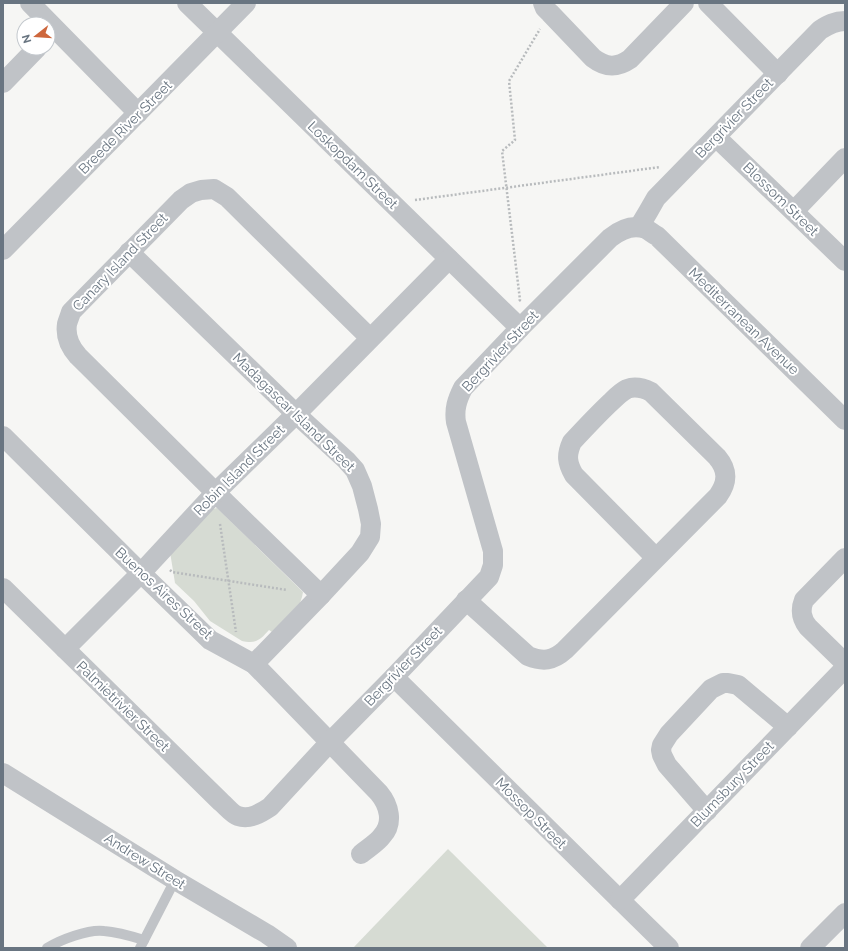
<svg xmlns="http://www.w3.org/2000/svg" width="848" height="951" viewBox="0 0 848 951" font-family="Raleway,sans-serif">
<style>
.green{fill:#d6dbd3}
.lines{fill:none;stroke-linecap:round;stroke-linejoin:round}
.path{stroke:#b8bbbd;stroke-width:2.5;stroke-dasharray:2 2;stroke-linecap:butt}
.service{stroke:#c0c3c7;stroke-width:10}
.minor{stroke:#c0c3c7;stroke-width:20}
.labels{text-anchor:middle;stroke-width:4;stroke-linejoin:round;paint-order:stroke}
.street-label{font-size:14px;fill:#697581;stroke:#fff}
</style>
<rect width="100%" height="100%" fill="#f6f6f4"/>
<g class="green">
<path d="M 217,508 L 303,592 L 302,597 L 300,603 L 272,632 L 269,630 C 260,640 256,644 242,641 L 210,621 L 194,601 L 175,583 L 170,552 L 213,509 Z"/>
<path d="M 448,849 L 548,948 L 353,948 Z"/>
</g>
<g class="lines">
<g class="path">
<path d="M 415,200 L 660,167"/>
<path d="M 519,301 L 520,300 L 502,151 L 515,140 L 509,81 L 540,29"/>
<path d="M 220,524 L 236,632"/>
<path d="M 170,570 L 172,572 L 287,590"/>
</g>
<g class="service">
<path d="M 47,948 C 60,940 88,929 104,931 C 117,932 131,936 144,940"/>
<path d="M 140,948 L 175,880"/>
</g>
<g class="minor">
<path d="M 30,3 L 138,113"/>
<path d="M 187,3 L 520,328"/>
<path d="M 543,3 L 545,8 L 550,13 L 593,58 C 606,68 617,68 630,59 L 684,3"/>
<path d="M 708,3 L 778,74"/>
<path d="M 3,83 L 37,48"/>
<path d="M 716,137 L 845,261"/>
<path d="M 794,211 L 845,158"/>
<path d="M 639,227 L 648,212 L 656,198 L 820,30 C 828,25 835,21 845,21"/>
<path d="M 3,250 L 246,3"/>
<path d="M 129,252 L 296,414 L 346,460 L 355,470 L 362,486 L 368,509 L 371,524 L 370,537 L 360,553 L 321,595 L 254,664"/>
<path d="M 3,436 L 141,573 L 210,640 L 254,664 L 379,793 C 389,805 394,823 382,836 C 377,843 368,848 361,854"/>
<path d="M 845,558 L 804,600 C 800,610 801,618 808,627 L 845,663"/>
<path d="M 3,588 L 221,802 C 226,806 232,814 238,816 C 250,820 261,813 270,807 L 330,742 L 394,677 L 489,577 L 493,565 L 493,551 L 456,422 C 454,409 457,400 463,388 L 520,328 L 610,238 C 620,230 633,224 646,229 C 650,231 653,234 657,236 L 845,420"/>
<path d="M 321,595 L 226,503 L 78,356 C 70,347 65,337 67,324 C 68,320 70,316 71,312 L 181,200 L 191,193 L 201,190 L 214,189 L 227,197 L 370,338"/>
<path d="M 466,600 L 528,656 C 543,662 553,661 565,650 L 718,496 C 728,482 728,470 717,457 L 651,392 C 643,388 635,386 627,389 C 621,392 616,397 612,401 C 598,414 585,428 572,442 C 566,455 567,463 574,475 L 656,558"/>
<path d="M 65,649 L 141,573 L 216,492 L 296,414 L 449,259"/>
<path d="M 394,677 L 620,900 L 669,948"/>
<path d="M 3,773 L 175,880 L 267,934 L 287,948"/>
<path d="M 707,811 L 667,765 L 662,755 L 661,750 L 662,745 L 669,734 L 711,689 L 723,683 L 728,683 L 738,685 L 788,727"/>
<path d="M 620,900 L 845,668"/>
<path d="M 810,948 L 845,913"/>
</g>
</g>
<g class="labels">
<g class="street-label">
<text transform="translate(734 118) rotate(-46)" y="5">Bergrivier Street</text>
<text transform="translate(125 127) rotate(-45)" y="5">Breede River Street</text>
<text transform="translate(353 165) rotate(44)" y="5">Loskopdam Street</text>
<text transform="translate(781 199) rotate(44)" y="5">Blossom Street</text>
<text transform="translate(120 262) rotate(-46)" y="5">Canary Island Street</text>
<text transform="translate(744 321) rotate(44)" y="5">Mediterranean Avenue</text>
<text transform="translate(500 351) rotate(-47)" y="5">Bergrivier Street</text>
<text transform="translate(294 412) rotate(44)" y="5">Madagascar Island Street</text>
<text transform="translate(239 470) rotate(-45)" y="5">Robin Island Street</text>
<text transform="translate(164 593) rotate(43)" y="5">Buenos Aires Street</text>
<text transform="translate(403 666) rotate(-46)" y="5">Bergrivier Street</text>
<text transform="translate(123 706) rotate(44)" y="5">Palmietrivier Street</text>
<text transform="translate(732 784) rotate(-46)" y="5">Blumsbury Street</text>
<text transform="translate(531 813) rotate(45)" y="5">Mossop Street</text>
<text transform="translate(145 861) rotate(32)" y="5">Andrew Street</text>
</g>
</g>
<rect width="848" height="951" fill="none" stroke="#697581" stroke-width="8"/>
<g transform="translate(36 36) rotate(253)"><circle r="19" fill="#ffffff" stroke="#c3c8cd"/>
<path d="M0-3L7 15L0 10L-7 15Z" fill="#ce673c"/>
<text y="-6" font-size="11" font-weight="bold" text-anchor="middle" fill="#697581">N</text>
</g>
</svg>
